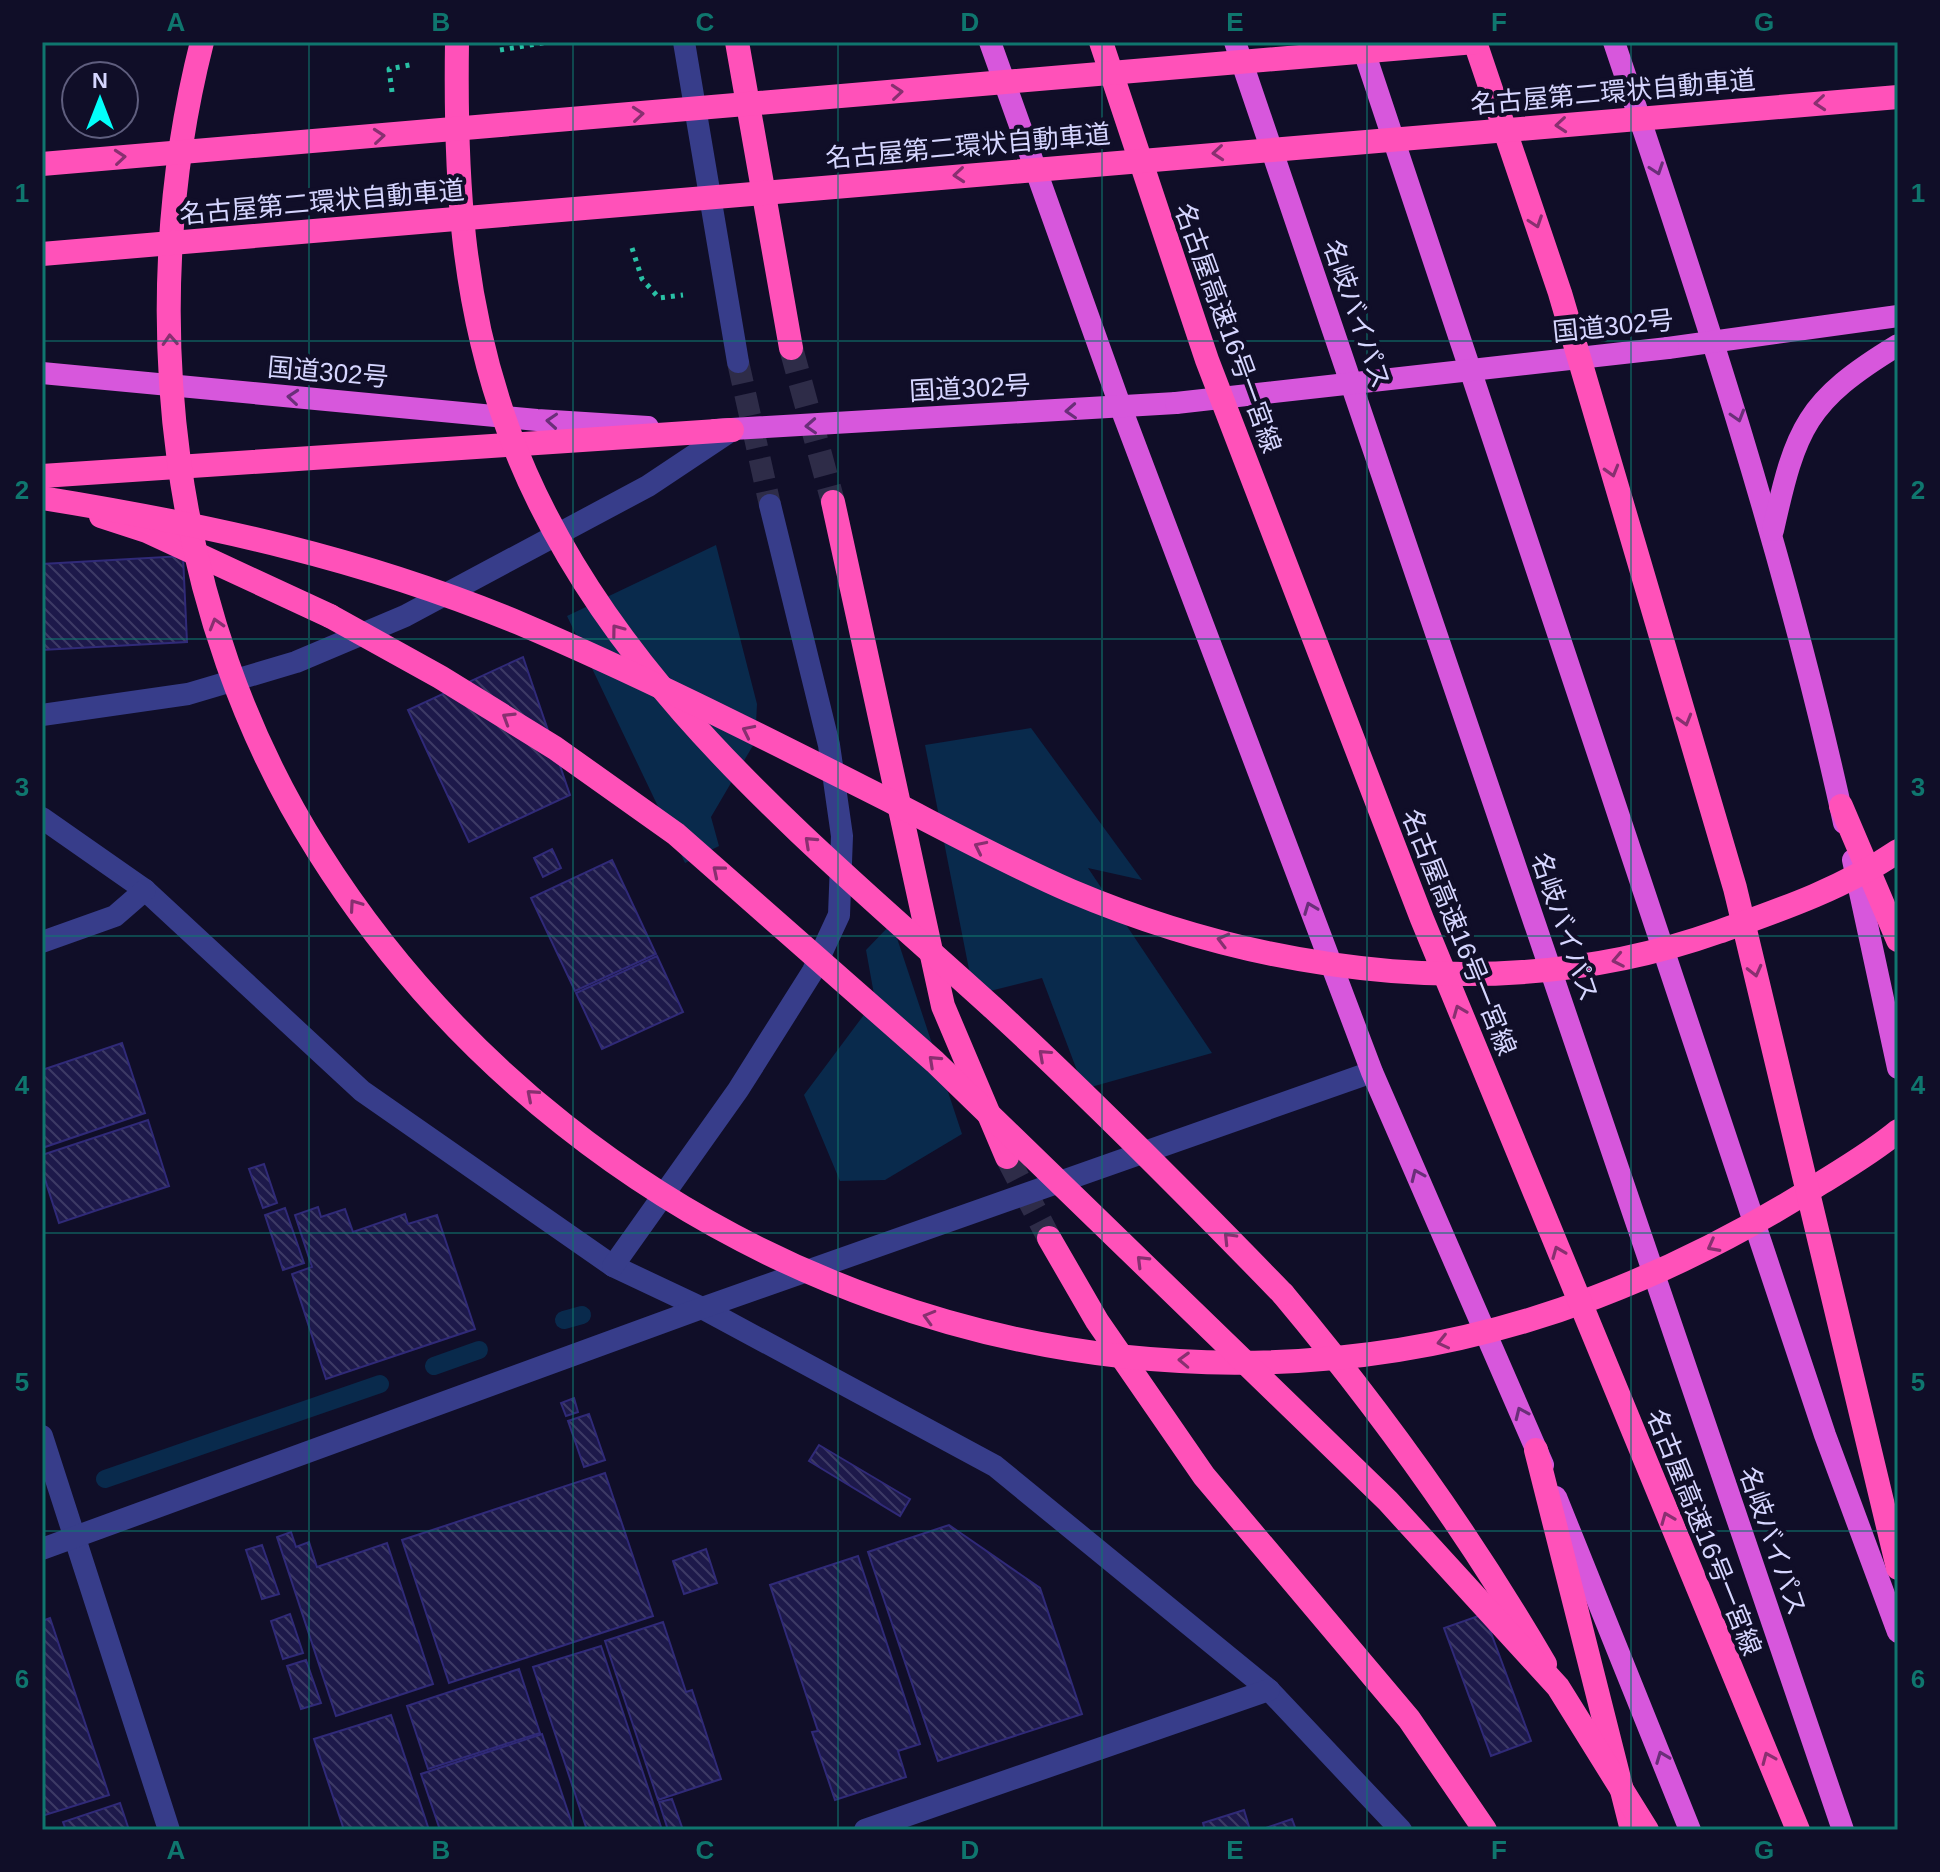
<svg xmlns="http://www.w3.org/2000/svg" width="1940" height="1872" viewBox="0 0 1940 1872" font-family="Arial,'Noto Sans JP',sans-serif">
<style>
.water{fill:#092a4c}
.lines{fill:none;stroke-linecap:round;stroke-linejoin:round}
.stream{stroke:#092a4c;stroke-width:18}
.building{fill:url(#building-back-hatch);stroke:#302a78;stroke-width:2}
.minor-tunnel{stroke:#2e2c48;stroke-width:22;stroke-dasharray:22 11;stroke-linecap:butt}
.motorway-tunnel{stroke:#2e2c48;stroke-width:24;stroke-dasharray:24 12;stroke-linecap:butt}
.path{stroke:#29c0a5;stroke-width:5;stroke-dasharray:4 6;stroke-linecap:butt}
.minor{stroke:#373d8a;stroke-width:22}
.trunk{stroke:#d757dc;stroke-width:22}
.motorway{stroke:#ff51b9;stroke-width:24}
.trunk-bridge{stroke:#d757dc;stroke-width:22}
.motorway-bridge{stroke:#ff51b9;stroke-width:24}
.oneway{stroke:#883070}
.oneway2{stroke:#6a2f79}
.grid{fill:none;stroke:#0f766e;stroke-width:2;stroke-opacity:0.55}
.labels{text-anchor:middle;stroke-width:8;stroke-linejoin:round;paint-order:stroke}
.street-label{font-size:26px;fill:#d6d6ff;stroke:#100e28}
.neatline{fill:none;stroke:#0f766e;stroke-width:3}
.grid-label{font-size:26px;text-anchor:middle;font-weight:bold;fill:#0f766e}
</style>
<defs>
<pattern id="building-back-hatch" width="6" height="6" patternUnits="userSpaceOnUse" patternTransform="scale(2)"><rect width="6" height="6" fill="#1d194a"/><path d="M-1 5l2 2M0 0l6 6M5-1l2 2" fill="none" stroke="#3d3a65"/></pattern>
</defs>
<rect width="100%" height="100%" fill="#100e28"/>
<g class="water">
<path d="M 716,545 L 757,704 L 755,742 L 711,817 L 719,846 L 685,863 L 567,616 Z"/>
<path d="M 1031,728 L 1142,880 L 1088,868 L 1212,1053 L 1084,1089 L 1042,978 L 974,995 L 925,745 Z"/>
<path d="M 892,923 L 962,1134 L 885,1180 L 840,1181 L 804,1095 L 875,1000 L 866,950 Z"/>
</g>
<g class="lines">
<g class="stream">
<path d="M 564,1320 L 582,1315"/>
<path d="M 434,1366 L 479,1350"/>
<path d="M 105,1479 L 380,1384"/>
</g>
</g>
<g class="building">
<path d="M 183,556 L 187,642 L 42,650 L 42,564 Z"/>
<path d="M 523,657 L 570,795 L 469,842 L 408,710 Z"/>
<path d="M 552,849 L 561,868 L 543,877 L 534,858 Z"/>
<path d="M 612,860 L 656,954 L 575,991 L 531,898 Z"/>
<path d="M 657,956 L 683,1012 L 602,1049 L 576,993 Z"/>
<path d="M 122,1043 L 145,1113 L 42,1148 L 42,1070 Z"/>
<path d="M 148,1120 L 169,1186 L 59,1223 L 42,1170 L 42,1155 Z"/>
<path d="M 264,1164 L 277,1203 L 263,1208 L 249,1169 Z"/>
<path d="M 318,1207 L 321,1217 L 345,1209 L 353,1232 L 405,1214 L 408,1224 L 437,1215 L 475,1329 L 326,1379 L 292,1274 L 312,1267 L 295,1215 Z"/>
<path d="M 285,1208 L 304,1263 L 283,1270 L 265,1215 Z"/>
<path d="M 574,1398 L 578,1412 L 566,1416 L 561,1403 Z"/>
<path d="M 589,1414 L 605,1460 L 584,1467 L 568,1421 Z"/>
<path d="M 819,1445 L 910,1499 L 900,1516 L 809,1461 Z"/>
<path d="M 605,1473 L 653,1616 L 449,1683 L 402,1540 Z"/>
<path d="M 949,1525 L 1040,1588 L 1082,1714 L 938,1761 L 868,1552 Z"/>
<path d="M 291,1532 L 296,1547 L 309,1542 L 317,1567 L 387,1543 L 433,1684 L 336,1716 L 277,1537 Z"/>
<path d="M 262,1545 L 279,1594 L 262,1599 L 246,1550 Z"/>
<path d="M 706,1549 L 717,1583 L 684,1594 L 673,1561 Z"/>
<path d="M 858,1556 L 920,1744 L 898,1751 L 906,1777 L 835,1800 L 812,1732 L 818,1731 L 770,1585 Z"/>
<path d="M 290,1614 L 303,1653 L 283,1659 L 271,1621 Z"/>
<path d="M 1484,1614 L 1531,1741 L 1491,1756 L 1444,1628 Z"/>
<path d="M 50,1618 L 109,1795 L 42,1816 L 42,1621 Z"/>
<path d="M 663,1622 L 686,1692 L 692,1690 L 721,1779 L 658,1800 L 605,1641 Z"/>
<path d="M 601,1646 L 662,1830 L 587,1830 L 533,1667 Z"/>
<path d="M 306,1660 L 321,1703 L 301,1709 L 287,1666 Z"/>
<path d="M 519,1669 L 540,1733 L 428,1769 L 407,1706 Z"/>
<path d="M 391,1715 L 429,1830 L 344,1830 L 314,1739 Z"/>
<path d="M 542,1734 L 574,1830 L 440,1830 L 421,1774 Z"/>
<path d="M 672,1799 L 683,1830 L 668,1830 L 659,1802 Z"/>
<path d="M 120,1803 L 129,1830 L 66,1830 L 63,1822 Z"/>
<path d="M 1244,1810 L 1250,1830 L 1205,1830 L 1203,1823 Z"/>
<path d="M 1292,1819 L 1296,1830 L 1260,1830 Z"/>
</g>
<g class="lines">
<path class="minor-tunnel" d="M 738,362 L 770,505"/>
<g class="motorway-tunnel">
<path d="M 791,348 L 833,502"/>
<path d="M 1007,1157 L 1049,1238"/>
</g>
<g class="path">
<path d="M 500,50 L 548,42"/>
<path d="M 392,92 L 389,69 L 415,64"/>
<path d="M 632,248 L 642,279 L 659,298 L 683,295"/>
</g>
<g class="minor">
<path d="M 684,42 L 738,362"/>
<path d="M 42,715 L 188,694 L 296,662 L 405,616 L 648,486 L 732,430"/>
<path d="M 42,818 L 145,890 L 362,1091 L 613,1266 L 702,1308 L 995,1466 L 1269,1690 L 1401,1830"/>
<path d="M 42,942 L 115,916 L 145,890"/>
<path d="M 613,1266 L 738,1090 L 813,971 L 839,915 L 842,836 L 829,745 L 770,505"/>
<path d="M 42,1436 L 169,1830"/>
<path d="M 42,1549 L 702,1308 L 1372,1072"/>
<path d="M 865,1830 L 1269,1690"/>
</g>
<g class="trunk">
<path d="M 990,42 L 1121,408 L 1372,1072 L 1543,1465"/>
<path d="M 1235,42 L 1843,1830"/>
<path d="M 1361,42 L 1825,1435 L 1898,1632"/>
<path d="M 1614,42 C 1701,300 1786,557 1844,823"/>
<path d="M 1668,348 L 1898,316"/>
<path d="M 42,373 L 537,420 L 648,427"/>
<path d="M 715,430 L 1176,403"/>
<path d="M 1773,530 C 1796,427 1806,401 1898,345"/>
<path d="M 1853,860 L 1898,1068"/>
<path d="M 1556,1497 L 1690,1830"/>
</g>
<g class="motorway">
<path d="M 737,42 L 791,348"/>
<path d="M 42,476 L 732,430"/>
<path d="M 833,502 L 943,1006 L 1007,1157"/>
<path d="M 101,516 L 147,531 L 330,616"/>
<path d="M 1841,806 L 1898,940"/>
<path d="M 1049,1238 L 1097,1321 L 1204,1476 L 1409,1719 L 1485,1830"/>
<path d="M 1283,1294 C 1381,1411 1468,1532 1545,1664"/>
<path d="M 1536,1450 L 1632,1830"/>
</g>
<path class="trunk-bridge" d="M 1176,403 L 1668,348"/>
<g class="motorway-bridge">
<path d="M 202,42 C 134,309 169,616 318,851 C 584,1274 1124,1477 1596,1297 C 1675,1267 1749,1229 1821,1183 C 1847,1167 1874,1151 1898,1131"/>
<path d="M 457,42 C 455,177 461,300 508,429 C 597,674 806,838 992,1007 C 1092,1099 1188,1196 1283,1294"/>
<path d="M 1101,42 L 1207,360 L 1422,919 L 1798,1830"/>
<path d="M 1475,42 L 1560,293 L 1735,888 L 1898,1568"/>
<path d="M 42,164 L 1475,42"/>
<path d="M 42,254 L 1898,97"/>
<path d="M 42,498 C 209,525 362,558 519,623 C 646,677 771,741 894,803 C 952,833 1011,865 1071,891 C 1272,976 1510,1006 1718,932 C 1780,910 1844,888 1898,851"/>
<path d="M 330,616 L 440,677 L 555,748 L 676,834 L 935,1062 L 1388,1501 L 1558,1687 L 1647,1830"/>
</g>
</g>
<defs><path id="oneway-chevron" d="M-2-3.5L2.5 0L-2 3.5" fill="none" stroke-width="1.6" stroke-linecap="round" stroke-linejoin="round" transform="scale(2)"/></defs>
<g class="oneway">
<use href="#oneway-chevron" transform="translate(897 92) rotate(-5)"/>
<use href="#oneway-chevron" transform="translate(1820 103) rotate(175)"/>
<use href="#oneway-chevron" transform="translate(638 114) rotate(-5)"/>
<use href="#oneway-chevron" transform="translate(1561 125) rotate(175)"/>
<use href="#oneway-chevron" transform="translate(379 136) rotate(-5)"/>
<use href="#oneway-chevron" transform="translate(1218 153) rotate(175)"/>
<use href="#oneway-chevron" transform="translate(120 157) rotate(-5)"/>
<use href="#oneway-chevron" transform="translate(959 175) rotate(175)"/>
<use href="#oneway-chevron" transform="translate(1536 222) rotate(71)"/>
<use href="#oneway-chevron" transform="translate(170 340) rotate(-93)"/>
<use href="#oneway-chevron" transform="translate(1612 471) rotate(74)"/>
<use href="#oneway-chevron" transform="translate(216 624) rotate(-106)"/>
<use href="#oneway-chevron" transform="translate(617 630) rotate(-127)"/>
<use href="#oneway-chevron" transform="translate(508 718) rotate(-148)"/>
<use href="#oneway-chevron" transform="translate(1685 720) rotate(74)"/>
<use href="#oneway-chevron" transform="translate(748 731) rotate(-154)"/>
<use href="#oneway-chevron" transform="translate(810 842) rotate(-137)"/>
<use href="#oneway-chevron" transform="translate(980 847) rotate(-154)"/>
<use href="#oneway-chevron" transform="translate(718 871) rotate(-140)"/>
<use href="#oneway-chevron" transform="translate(355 905) rotate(-125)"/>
<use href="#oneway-chevron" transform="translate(1223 940) rotate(-165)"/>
<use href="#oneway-chevron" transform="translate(1618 960) rotate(169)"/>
<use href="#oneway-chevron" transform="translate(1755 971) rotate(76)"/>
<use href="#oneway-chevron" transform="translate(1459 1011) rotate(-112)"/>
<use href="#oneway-chevron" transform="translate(1044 1055) rotate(-138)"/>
<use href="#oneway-chevron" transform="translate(934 1061) rotate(-137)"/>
<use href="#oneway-chevron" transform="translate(532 1095) rotate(-139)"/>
<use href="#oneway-chevron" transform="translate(1229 1238) rotate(-134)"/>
<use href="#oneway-chevron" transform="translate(1713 1246) rotate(152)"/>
<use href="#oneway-chevron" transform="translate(1558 1252) rotate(-112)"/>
<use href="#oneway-chevron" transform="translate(1142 1261) rotate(-135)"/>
<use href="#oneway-chevron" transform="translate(929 1317) rotate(-164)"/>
<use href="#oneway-chevron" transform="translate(1443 1342) rotate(167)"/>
<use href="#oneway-chevron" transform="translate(1184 1360) rotate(-178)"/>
<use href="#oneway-chevron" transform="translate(1667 1518) rotate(-112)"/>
<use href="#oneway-chevron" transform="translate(1768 1758) rotate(-113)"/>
</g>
<g class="oneway2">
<use href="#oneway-chevron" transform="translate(1657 169) rotate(71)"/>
<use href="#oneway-chevron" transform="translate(293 397) rotate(-175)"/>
<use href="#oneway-chevron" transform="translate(1071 411) rotate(177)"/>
<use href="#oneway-chevron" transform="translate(1738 416) rotate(73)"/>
<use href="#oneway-chevron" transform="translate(552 421) rotate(-176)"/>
<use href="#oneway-chevron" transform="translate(811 426) rotate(177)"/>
<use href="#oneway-chevron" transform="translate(1310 908) rotate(-111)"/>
<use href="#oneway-chevron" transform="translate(1417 1175) rotate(-114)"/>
<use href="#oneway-chevron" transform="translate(1521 1413) rotate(-114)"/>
<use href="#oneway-chevron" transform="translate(1662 1757) rotate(-111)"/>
</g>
<path class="grid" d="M 309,42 L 309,1830M 573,42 L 573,1830M 838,42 L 838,1830M 1102,42 L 1102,1830M 1367,42 L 1367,1830M 1631,42 L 1631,1830M 42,341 L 1898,341M 42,639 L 1898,639M 42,936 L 1898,936M 42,1233 L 1898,1233M 42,1531 L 1898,1531"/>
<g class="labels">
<g class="street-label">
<text transform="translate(1613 92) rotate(-5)" y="9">名古屋第二環状自動車道</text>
<text transform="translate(968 146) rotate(-5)" y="9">名古屋第二環状自動車道</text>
<text transform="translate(322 202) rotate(-5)" y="9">名古屋第二環状自動車道</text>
<text transform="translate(1357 314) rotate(71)" y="9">名岐バイパス</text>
<text transform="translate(1613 326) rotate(-6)" y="9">国道302号</text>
<text transform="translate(1228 328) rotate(70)" y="9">名古屋高速16号一宮線</text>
<text transform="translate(328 372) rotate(5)" y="9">国道302号</text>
<text transform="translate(970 388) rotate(-3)" y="9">国道302号</text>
<text transform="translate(1565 927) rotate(71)" y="9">名岐バイパス</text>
<text transform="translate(1459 932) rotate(68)" y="9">名古屋高速16号一宮線</text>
<text transform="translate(1704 1532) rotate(68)" y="9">名古屋高速16号一宮線</text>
<text transform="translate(1773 1541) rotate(71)" y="9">名岐バイパス</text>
</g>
</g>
<rect width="1940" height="1872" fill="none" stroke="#100e28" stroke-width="88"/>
<g transform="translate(100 100)"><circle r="38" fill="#100e28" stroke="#5f5e7e" stroke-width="2"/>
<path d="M0-6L14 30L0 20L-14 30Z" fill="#02fffb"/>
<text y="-12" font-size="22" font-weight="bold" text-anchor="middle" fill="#d6d6ff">N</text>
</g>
<rect x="44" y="44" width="1852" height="1784" class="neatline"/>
<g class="grid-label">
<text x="176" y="31">A</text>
<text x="441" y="31">B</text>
<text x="705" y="31">C</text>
<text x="970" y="31">D</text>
<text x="1235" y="31">E</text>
<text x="1499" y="31">F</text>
<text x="1764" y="31">G</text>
<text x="22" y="202">1</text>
<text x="1918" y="202">1</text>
<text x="22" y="499">2</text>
<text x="1918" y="499">2</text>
<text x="22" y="796">3</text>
<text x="1918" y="796">3</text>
<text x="22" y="1094">4</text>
<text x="1918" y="1094">4</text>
<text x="22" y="1391">5</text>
<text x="1918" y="1391">5</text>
<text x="22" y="1688">6</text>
<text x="1918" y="1688">6</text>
<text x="176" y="1859">A</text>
<text x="441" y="1859">B</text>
<text x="705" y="1859">C</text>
<text x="970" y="1859">D</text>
<text x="1235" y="1859">E</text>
<text x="1499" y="1859">F</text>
<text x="1764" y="1859">G</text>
</g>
</svg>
